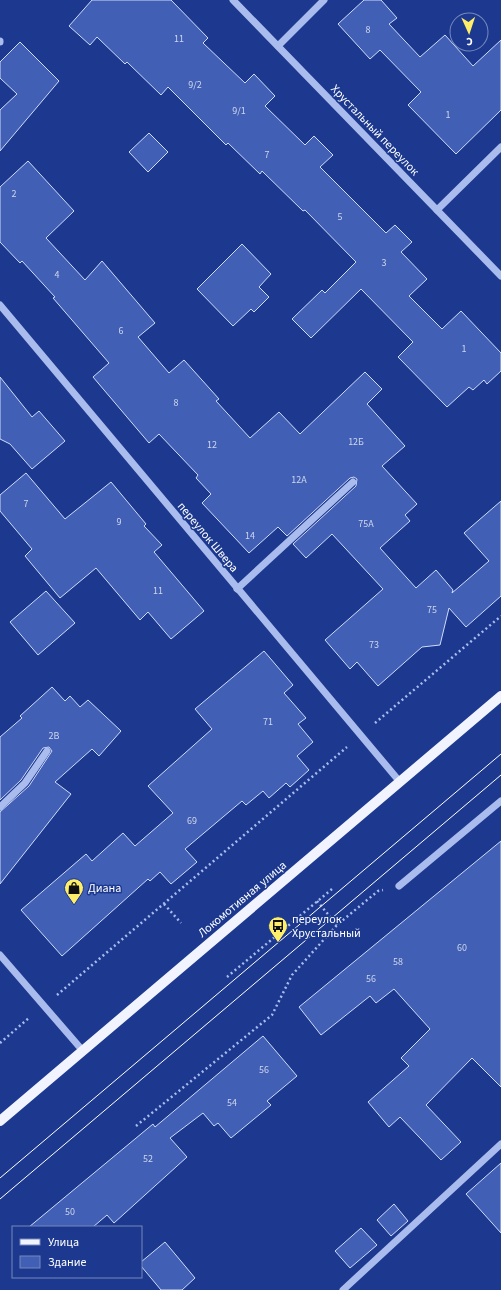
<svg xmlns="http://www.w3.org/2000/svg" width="501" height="1290" viewBox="0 0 501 1290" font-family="'Source Sans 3',sans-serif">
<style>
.building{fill:#405fb5;stroke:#d0dbfa}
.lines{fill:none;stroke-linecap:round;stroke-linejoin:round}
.path{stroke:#aabcee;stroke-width:2.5;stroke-dasharray:2 3;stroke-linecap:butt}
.minor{stroke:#aabcee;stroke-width:7}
.major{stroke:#f1f4ff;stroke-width:10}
.tram{stroke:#fff;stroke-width:1}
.labels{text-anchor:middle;stroke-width:3;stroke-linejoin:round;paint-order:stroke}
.number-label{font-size:10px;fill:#cfd7ec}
.street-label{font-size:12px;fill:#fff;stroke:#1c398f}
.poi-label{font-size:12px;fill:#fff;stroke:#1c398f;text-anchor:start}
</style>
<rect width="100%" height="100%" fill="#1c398f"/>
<g class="building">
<path d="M 92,0 L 171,0 L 208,38 L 203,43 L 245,83 L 254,74 L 275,96 L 265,106 L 305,145 L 314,136 L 333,155 L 320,167 L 386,233 L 395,225 L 412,242 L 401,252 L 427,279 L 409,296 L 442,329 L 461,311 L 501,353 L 501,371 L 487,384 L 484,380 L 473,390 L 469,387 L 447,407 L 398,357 L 413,342 L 361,289 L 311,338 L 292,319 L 322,290 L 325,293 L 356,262 L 305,210 L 303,211 L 262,171 L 260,174 L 228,143 L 226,145 L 168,87 L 161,95 L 127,62 L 125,64 L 97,37 L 90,45 L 69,26 Z"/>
<path d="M 364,0 L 381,0 L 397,18 L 389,24 L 420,57 L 445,35 L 473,66 L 501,40 L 501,110 L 456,154 L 408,105 L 421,92 L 380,50 L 370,59 L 338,24 Z"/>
<path d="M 20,42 L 59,81 L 0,151 L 0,110 L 17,94 L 0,78 L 0,62 Z"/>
<path d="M 149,133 L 168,152 L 148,172 L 129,152 Z"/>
<path d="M 28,161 L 74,211 L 46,238 L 85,280 L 102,261 L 155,323 L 138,337 L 169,373 L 184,360 L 219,399 L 216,401 L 250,438 L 279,412 L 300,434 L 365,372 L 382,389 L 367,404 L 405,446 L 382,466 L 417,504 L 405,515 L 410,521 L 380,548 L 416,588 L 436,570 L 453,590 L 452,593 L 489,561 L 464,533 L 501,501 L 501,596 L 466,627 L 449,608 L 440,645 L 422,647 L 378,686 L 357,662 L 350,669 L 325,640 L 383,589 L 332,534 L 306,558 L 293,544 L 356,486 L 357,479 L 354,477 L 350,478 L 287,536 L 278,527 L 249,553 L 202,503 L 211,494 L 196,478 L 198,475 L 159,434 L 149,443 L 93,377 L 109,363 L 53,298 L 55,297 L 22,261 L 20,263 L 0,242 L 0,187 Z"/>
<path d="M 242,244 L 271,274 L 259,287 L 269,297 L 254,312 L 251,309 L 233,326 L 197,289 Z"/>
<path d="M 0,377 L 32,417 L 39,411 L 65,441 L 32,469 L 10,444 L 0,439 Z"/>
<path d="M 26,473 L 65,519 L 111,482 L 146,524 L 144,526 L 162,545 L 154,552 L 204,611 L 171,639 L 148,612 L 140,620 L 96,568 L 60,598 L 25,556 L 32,549 L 0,511 L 0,495 Z"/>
<path d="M 46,591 L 75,623 L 38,655 L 10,622 Z"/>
<path d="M 264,651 L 293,685 L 284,693 L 306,718 L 298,724 L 313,742 L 297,756 L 309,770 L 290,787 L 286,783 L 269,798 L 263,791 L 246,805 L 242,801 L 185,849 L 197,862 L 171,884 L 160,872 L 150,881 L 148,879 L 62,956 L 21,910 L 86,854 L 92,861 L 123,833 L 135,846 L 173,813 L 148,786 L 212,729 L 195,709 Z"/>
<path d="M 52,687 L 65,701 L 70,696 L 80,707 L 88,700 L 121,731 L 99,756 L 92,749 L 55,782 L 71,794 L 0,884 L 0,812 L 29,786 L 52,751 L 49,747 L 43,748 L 21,780 L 0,800 L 0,737 L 22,718 L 20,716 Z"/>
<path d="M 501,841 L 501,1087 L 472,1058 L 426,1105 L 461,1142 L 441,1160 L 400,1117 L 389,1127 L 368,1102 L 409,1066 L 401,1058 L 430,1029 L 394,989 L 376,1003 L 370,996 L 321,1035 L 299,1007 Z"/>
<path d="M 263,1036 L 297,1076 L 267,1101 L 271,1105 L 231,1138 L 218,1123 L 214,1126 L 203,1113 L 170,1138 L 187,1157 L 114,1223 L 107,1215 L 93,1227 L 29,1227 L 153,1124 L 155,1127 Z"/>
<path d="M 501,1163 L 501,1233 L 466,1194 Z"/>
<path d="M 394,1204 L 408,1221 L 391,1236 L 377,1220 Z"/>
<path d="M 361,1228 L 377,1245 L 350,1268 L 335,1251 Z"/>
<path d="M 165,1242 L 195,1278 L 182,1290 L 161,1290 L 141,1266 L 141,1262 Z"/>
</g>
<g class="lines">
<g class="path">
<path d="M 375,723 L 501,616"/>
<path d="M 317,901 L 337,925"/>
<path d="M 164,904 L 181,923"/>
<path d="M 227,977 L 332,889"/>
<path d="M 57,995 L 347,747"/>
<path d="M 0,1043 L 30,1017"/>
<path d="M 136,1126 L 272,1015 L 292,975 L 337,925 L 378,891 L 383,890"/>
</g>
<g class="minor">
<path d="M 233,0 L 501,276"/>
<path d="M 0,41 L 0,42"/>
<path d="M 278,46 L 324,0"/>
<path d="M 437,210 L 501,147"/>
<path d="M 0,305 L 400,782"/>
<path d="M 237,589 L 353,482"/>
<path d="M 0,807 L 25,783 L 47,751"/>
<path d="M 399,886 L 501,801"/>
<path d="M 0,955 L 83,1051"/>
<path d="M 343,1290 L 501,1144"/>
</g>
<path class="major" d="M 0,1121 L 501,696"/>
<g class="tram">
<path d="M 0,1178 L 501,754"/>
<path d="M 0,1199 L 501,775"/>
</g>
</g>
<defs>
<symbol id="shop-pin" viewBox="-11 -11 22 30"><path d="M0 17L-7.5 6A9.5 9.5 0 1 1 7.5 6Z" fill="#feee68" stroke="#1c398f"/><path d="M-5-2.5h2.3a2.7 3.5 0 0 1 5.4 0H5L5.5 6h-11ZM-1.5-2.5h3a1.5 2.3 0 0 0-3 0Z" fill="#111"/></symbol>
<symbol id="bus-pin" viewBox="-11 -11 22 30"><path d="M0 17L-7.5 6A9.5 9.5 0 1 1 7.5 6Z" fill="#feee68" stroke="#1c398f"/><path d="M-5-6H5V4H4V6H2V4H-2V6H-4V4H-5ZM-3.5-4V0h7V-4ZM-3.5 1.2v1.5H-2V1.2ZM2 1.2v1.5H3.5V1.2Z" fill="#111"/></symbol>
</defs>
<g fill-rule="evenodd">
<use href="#shop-pin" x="63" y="877" width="22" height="30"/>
<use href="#bus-pin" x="267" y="915" width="22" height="30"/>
</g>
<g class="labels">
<g class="number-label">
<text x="368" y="33">8</text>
<text x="179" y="42">11</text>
<text x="195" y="88">9/2</text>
<text x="239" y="114">9/1</text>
<text x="448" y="118">1</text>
<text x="267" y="158">7</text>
<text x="14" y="197">2</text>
<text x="340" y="220">5</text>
<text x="384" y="266">3</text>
<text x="57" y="278">4</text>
<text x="121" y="334">6</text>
<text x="464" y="352">1</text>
<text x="176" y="406">8</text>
<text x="356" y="445">12Б</text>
<text x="212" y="448">12</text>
<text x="299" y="483">12А</text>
<text x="26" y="507">7</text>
<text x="119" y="525">9</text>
<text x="366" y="527">75А</text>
<text x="250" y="539">14</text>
<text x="158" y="594">11</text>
<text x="432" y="613">75</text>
<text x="374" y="648">73</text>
<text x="268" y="725">71</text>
<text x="54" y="739">2В</text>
<text x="192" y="824">69</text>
<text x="462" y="951">60</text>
<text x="398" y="965">58</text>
<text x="371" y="982">56</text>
<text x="264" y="1073">56</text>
<text x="232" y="1106">54</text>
<text x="148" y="1162">52</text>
<text x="70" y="1215">50</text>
</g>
<g class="street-label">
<text transform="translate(375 130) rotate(46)" y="4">Хрустальный переулок</text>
<text transform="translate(208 537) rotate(50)" y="4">переулок Швера</text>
<text transform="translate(242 899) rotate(-40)" y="4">Локомотивная улица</text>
</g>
<g class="poi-label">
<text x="88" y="892">Диана</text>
<text x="292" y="923">переулок<tspan x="292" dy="14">Хрустальный</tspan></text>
</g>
</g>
<rect x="12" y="1226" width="130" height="52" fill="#1c398f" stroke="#7788bc"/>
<rect x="20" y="1239" width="20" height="6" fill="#f1f4ff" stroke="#7788bc"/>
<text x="48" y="1246" font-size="12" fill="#ffffff">Улица</text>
<rect x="20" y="1256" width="20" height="12" fill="#405fb5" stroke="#7788bc"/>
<text x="48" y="1266" font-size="12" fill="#ffffff">Здание</text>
<g transform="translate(469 32) rotate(177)"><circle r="19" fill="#1c398f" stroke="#7788bc"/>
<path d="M0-3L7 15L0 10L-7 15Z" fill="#feee68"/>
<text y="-6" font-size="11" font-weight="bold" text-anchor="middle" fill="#ffffff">С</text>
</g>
</svg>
